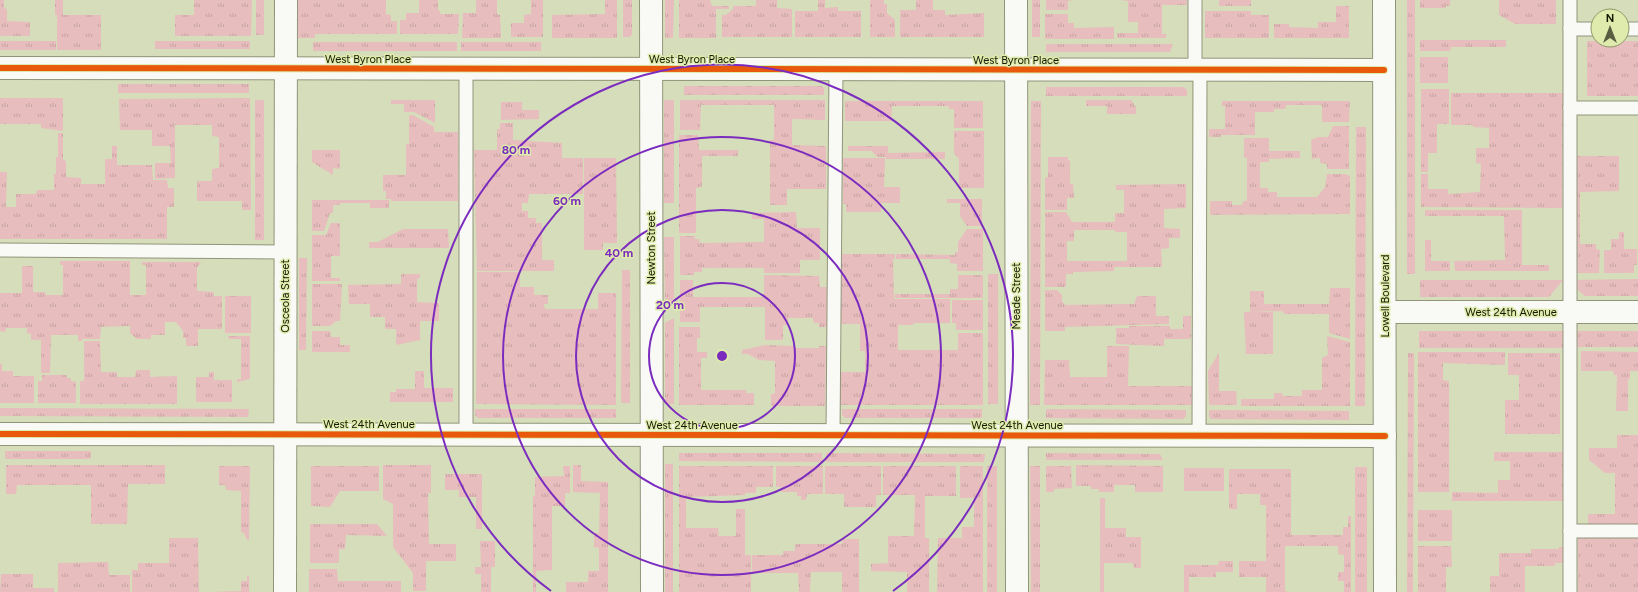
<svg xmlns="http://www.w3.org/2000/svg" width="1638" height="592" viewBox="0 0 1638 592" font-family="Figtree,sans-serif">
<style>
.grass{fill:url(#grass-tufts)}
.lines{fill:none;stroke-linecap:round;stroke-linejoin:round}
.service-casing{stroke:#90957a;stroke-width:15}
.minor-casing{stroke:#90957a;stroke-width:24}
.tertiary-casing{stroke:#90957a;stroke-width:24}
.service{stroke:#f9faf5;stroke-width:13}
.minor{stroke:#f9faf5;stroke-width:22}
.tertiary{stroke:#f9faf5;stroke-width:22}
.cycleway-casing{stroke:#deebac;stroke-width:8}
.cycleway{stroke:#e8590c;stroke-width:6}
.ring{fill:none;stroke:#7b2cbf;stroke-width:2}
.labels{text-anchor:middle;stroke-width:3;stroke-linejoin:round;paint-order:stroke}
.street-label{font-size:11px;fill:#161903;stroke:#deebac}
.centre{fill:#7b2cbf;stroke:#deebac;stroke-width:2}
.ring-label{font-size:12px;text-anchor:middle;font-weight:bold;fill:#7b2cbf;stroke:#deebac;stroke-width:3;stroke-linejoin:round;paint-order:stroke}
</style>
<defs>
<pattern id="grass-tufts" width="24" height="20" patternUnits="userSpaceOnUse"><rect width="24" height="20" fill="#e7bdbd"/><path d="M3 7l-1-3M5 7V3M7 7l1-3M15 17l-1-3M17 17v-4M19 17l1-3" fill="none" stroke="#c5a2a1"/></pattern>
</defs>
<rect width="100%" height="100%" fill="#d6ddba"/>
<g class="grass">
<path d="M 0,0 L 4,0 L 4,8 L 7,9 L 7,21 L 30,22 L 30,36 L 0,36 Z"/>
<path d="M 55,0 L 63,0 L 63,15 L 101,15 L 101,50 L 57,50 L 57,15 L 55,15 Z"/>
<path d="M 194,0 L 252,0 L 251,36 L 175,36 L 175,15 L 194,15 Z"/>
<rect x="256" y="0" width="8" height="35"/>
<path d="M 298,0 L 386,0 L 386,14 L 391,15 L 391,21 L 397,21 L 397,34 L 315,34 L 315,38 L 298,38 Z"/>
<path d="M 419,0 L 438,0 L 438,10 L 440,11 L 440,14 L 459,14 L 458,34 L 400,34 L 400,20 L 406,20 L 406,13 L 419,13 Z"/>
<path d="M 476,0 L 497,0 L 497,14 L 500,15 L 501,38 L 462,38 L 463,13 L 476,13 Z"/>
<path d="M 531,0 L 543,0 L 543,37 L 511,37 L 511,23 L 524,23 L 524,15 L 531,14 Z"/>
<path d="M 605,0 L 617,0 L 617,38 L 552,38 L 552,15 L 605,14 Z"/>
<path d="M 623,0 L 632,0 L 632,34 L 630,37 L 623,37 Z"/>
<path d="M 665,0 L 674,0 L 673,38 L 665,38 Z"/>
<path d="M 679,0 L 710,0 L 712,6 L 729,6 L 729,9 L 716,9 L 716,38 L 679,38 Z"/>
<path d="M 756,0 L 777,0 L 777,8 L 792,9 L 792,37 L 722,37 L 722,15 L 726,15 L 733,9 L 733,6 L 756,6 Z"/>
<path d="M 818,0 L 825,0 L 825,8 L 838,7 L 838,11 L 861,11 L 861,37 L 795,37 L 795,11 L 818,11 Z"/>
<path d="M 870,0 L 884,0 L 884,4 L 887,4 L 887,13 L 895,20 L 895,37 L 870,37 Z"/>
<path d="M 916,0 L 933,0 L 933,10 L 945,10 L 945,15 L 984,13 L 984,37 L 900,37 L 900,10 L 916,10 Z"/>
<rect x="1032" y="0" width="8" height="37"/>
<path d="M 1046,0 L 1074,0 L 1068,1 L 1068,10 L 1046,10 Z"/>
<path d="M 1120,0 L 1187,0 L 1187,5 L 1162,5 L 1162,34 L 1166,34 L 1166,38 L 1117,38 L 1117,33 L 1138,33 L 1138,22 L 1128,22 L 1128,1 Z"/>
<rect x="1219" y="0" width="32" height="6"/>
<rect x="1407" y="0" width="8" height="274"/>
<path d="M 1420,0 L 1450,0 L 1450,6 L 1446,6 L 1446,8 L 1420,8 Z"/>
<path d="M 1499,0 L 1556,0 L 1556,24 L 1515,24 L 1499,15 Z"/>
<path d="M 1336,6 L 1349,6 L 1349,38 L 1274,38 L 1274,24 L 1289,24 L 1289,27 L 1318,28 L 1318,22 L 1336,22 Z"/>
<path d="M 1205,11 L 1251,11 L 1251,15 L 1269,15 L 1269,38 L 1205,38 Z"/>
<path d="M 1045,14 L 1068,14 L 1068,23 L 1074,23 L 1074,28 L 1114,27 L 1114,39 L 1045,39 Z"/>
<path d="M 1420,40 L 1506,40 L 1506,47 L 1451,47 L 1450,51 L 1420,51 Z"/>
<rect x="0" y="41" width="56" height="9"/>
<rect x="155" y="41" width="95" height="8"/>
<rect x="1587" y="41" width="51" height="55"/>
<rect x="313" y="42" width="144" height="9"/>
<rect x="461" y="42" width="80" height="9"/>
<path d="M 1046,44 L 1173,44 L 1170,52 L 1046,52 Z"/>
<rect x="1420" y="57" width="28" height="26"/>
<rect x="118" y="84" width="131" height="9"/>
<path d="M 684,86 L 822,86 L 824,89 L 824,95 L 684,95 Z"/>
<path d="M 1046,87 L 1184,87 L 1187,90 L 1187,96 L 1046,96 Z"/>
<path d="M 1421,89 L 1449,89 L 1449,124 L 1437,124 L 1437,153 L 1428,153 L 1428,172 L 1421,172 Z"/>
<path d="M 1451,93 L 1563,93 L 1562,208 L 1421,207 L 1421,174 L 1428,174 L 1428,189 L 1448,189 L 1448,194 L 1480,192 L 1481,164 L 1476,163 L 1476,148 L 1489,148 L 1489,128 L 1473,127 L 1473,125 L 1451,125 Z"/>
<path d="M 0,98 L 63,98 L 63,131 L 41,128 L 41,124 L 0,124 Z"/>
<path d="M 250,98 L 251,210 L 242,210 L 242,201 L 197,201 L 197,181 L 212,181 L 212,169 L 219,168 L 219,137 L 212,136 L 212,125 L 175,125 L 175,178 L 155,179 L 155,163 L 171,163 L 170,146 L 152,146 L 152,130 L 120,130 L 119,99 Z"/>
<rect x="255" y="100" width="9" height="140"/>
<path d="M 391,100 L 435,100 L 435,123 L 414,112 L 404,112 L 404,104 L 391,104 Z"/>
<rect x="664" y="100" width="10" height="103"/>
<path d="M 680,100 L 825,100 L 825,120 L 792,119 L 792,145 L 826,146 L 826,189 L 787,189 L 787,205 L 770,205 L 770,140 L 774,140 L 774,105 L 701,105 L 700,130 L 680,130 Z"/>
<path d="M 1086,100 L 1131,100 L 1136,107 L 1136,114 L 1107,114 L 1107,106 L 1086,106 Z"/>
<path d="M 845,101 L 983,101 L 983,128 L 954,128 L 954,109 L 949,109 L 949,106 L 892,106 L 891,121 L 845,121 Z"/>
<path d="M 1031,101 L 1041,101 L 1040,405 L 1030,405 Z"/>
<path d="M 1222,101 L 1350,101 L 1349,122 L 1322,122 L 1322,105 L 1286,105 L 1285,109 L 1274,109 L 1274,112 L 1255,112 L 1255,135 L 1221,135 L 1221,137 L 1209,137 L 1209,129 L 1225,129 L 1225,106 L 1222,106 Z"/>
<path d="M 501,102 L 522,102 L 522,110 L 539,110 L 539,119 L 501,120 Z"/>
<path d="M 409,115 L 413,115 L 434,127 L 434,132 L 458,132 L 458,201 L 391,201 L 391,199 L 386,199 L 386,191 L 383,191 L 383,175 L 406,175 L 406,144 L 409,144 Z"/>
<path d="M 500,123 L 513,123 L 513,140 L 562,143 L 562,158 L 583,158 L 583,194 L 529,194 L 528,203 L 522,203 L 522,211 L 528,211 L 528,218 L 536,218 L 536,223 L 542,223 L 542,260 L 554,260 L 554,271 L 477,271 L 474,150 L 497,150 L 497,129 L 500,129 Z"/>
<path d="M 1333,126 L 1349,126 L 1349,169 L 1327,169 L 1327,164 L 1320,163 L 1320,158 L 1312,159 L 1311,140 L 1318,137 L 1328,137 Z"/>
<path d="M 1356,127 L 1366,127 L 1365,406 L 1355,406 Z"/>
<path d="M 954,131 L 984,131 L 984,188 L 959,188 L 959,159 L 954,153 Z"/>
<path d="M 58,133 L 63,133 L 63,160 L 66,161 L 66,177 L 81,178 L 81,184 L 105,184 L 105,159 L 112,159 L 112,146 L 117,146 L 117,165 L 152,165 L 153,180 L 167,180 L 168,188 L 174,188 L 174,207 L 167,207 L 167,239 L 0,239 L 0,172 L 7,172 L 6,207 L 16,207 L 16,194 L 36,194 L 37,190 L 54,190 L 54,174 L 56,174 L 56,157 L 58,157 Z"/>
<path d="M 679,135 L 698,135 L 699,150 L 738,150 L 738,156 L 702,156 L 702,185 L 701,187 L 696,188 L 696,233 L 679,233 Z"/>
<path d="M 1244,138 L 1269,138 L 1269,151 L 1300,151 L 1300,158 L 1269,159 L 1269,162 L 1260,162 L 1260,188 L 1268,188 L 1268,192 L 1277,192 L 1277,197 L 1317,197 L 1325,187 L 1327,174 L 1345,174 L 1350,176 L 1350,214 L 1210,215 L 1210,201 L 1232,201 L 1232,205 L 1242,205 L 1243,201 L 1247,201 L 1247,158 L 1244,158 Z"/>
<path d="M 848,146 L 888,146 L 888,153 L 945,152 L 945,159 L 886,159 L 886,157 L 877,157 L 872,151 L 848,151 Z"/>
<path d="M 312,150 L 340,150 L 340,169 L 333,168 L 333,175 L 312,162 Z"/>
<path d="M 1575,156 L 1619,156 L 1619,191 L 1580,192 L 1580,244 L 1596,244 L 1596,249 L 1600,250 L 1599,273 L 1575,273 Z"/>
<path d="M 1048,157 L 1068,157 L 1068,160 L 1070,161 L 1070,184 L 1073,184 L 1074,198 L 1067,198 L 1067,210 L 1045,210 L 1045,178 L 1048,177 Z"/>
<path d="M 584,158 L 616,158 L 617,243 L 603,243 L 603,250 L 584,250 Z"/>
<path d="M 843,158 L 885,158 L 884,187 L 900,187 L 900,203 L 881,203 L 881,212 L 846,212 L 846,204 L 843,204 Z"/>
<path d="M 1186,184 L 1186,208 L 1164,209 L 1164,228 L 1180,229 L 1180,238 L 1169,238 L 1169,248 L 1161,249 L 1162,267 L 1114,267 L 1114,271 L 1073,272 L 1073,274 L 1066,274 L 1066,287 L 1045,287 L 1045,212 L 1066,212 L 1072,222 L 1115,222 L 1115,230 L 1074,230 L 1074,241 L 1067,241 L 1067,261 L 1127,261 L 1127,232 L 1115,232 L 1115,213 L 1124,213 L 1124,190 L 1116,190 L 1116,185 Z"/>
<path d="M 947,199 L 982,199 L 982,226 L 967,226 L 960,216 L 960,203 L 947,203 Z"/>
<path d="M 312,200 L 389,200 L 389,208 L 370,208 L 370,203 L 340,203 L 340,205 L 333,205 L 333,213 L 330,213 L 324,231 L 312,231 Z"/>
<path d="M 1425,210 L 1522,210 L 1522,265 L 1549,265 L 1549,271 L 1455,271 L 1454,261 L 1505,260 L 1504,216 L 1425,216 Z"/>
<path d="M 796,212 L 797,228 L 820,228 L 820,260 L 800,260 L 800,273 L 764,273 L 764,268 L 702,268 L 702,272 L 694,272 L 694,275 L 680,275 L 680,236 L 695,236 L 695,239 L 699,239 L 700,243 L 764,242 L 764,219 L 752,219 L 752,213 Z"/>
<path d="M 331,223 L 340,223 L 340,256 L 331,256 L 331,278 L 340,278 L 340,281 L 312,281 L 312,235 L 326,235 Z"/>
<path d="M 403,229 L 448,229 L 449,248 L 369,248 L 369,242 L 378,242 Z"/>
<path d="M 967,229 L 983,229 L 983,271 L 957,271 L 957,264 L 950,263 L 950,259 L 896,259 L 896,254 L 955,255 L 955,252 L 958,252 L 958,242 Z"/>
<path d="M 1619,232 L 1624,232 L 1624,249 L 1637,249 L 1637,265 L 1634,265 L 1634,273 L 1604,273 L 1604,250 L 1611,250 L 1611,239 L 1619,239 Z"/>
<path d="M 664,237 L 674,237 L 674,304 L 665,304 Z"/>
<path d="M 1425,240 L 1431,240 L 1431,261 L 1450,261 L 1450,271 L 1425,271 Z"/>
<path d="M 840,254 L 895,254 L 895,259 L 893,259 L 894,299 L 950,299 L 950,323 L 914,323 L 913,325 L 898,325 L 898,350 L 958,350 L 958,333 L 983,333 L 983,405 L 840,405 L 840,372 L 865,372 L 865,351 L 860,351 L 860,324 L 840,324 Z"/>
<path d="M 299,258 L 307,258 L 306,350 L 299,350 Z"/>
<path d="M 60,261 L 130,261 L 130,295 L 146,295 L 146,265 L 142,265 L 142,262 L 201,262 L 197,268 L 197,291 L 214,292 L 214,296 L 222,296 L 222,329 L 198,329 L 198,346 L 186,346 L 186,338 L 183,338 L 183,331 L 176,322 L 165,322 L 165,335 L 151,335 L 151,339 L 137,339 L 130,333 L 130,326 L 101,327 L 100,339 L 82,339 L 82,341 L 78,341 L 78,335 L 51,335 L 50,373 L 41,373 L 41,340 L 31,340 L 31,334 L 27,333 L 27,328 L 6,328 L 5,332 L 0,331 L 0,293 L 22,293 L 22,266 L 33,266 L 33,292 L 45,292 L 46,295 L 63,295 L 63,265 L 60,265 Z"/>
<path d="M 622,270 L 630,270 L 630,403 L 621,403 Z"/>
<path d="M 477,272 L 520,272 L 520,287 L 534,287 L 534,295 L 548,295 L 548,304 L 544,304 L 545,309 L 598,309 L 598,293 L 616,293 L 616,405 L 476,404 Z"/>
<path d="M 401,274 L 420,274 L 420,278 L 417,279 L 417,302 L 439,303 L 439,321 L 420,321 L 420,340 L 396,345 L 396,329 L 385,329 L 385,317 L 370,317 L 370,304 L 349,304 L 348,285 L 401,284 Z"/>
<rect x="988" y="274" width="10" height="130"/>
<path d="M 764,275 L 819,276 L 820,287 L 827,287 L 827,327 L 819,327 L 819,323 L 814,323 L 813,318 L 788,318 L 788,325 L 783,325 L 783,340 L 765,340 L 765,307 L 700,307 L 700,322 L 680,322 L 680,280 L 693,280 L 693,297 L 764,297 Z"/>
<path d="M 958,275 L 983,275 L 983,298 L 895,298 L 895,294 L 950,294 L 950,289 L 958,289 Z"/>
<path d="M 1638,279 L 1638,296 L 1585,296 L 1573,286 L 1573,280 Z"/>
<path d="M 1420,280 L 1563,280 L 1549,297 L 1420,297 Z"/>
<path d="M 312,284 L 342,284 L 340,321 L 336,321 L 330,326 L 312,326 Z"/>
<path d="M 1330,288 L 1350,288 L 1350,339 L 1329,333 L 1329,314 L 1284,314 L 1283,311 L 1250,312 L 1250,291 L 1264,291 L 1264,304 L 1329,304 Z"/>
<path d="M 1045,290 L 1057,290 L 1062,295 L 1062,301 L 1065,305 L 1134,304 L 1137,296 L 1156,296 L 1156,316 L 1169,316 L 1169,324 L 1065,327 L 1065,331 L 1045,331 Z"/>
<rect x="225" y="296" width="26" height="37"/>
<path d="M 952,300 L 983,300 L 983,330 L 956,330 L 956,323 L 952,323 Z"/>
<path d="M 1244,312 L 1273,312 L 1273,354 L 1246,354 Z"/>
<path d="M 1183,316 L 1191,316 L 1191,339 L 1164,339 L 1164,346 L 1116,344 L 1116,328 L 1129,328 L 1129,326 L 1170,326 L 1170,329 L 1183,329 Z"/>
<path d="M 674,318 L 674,404 L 665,404 L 665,323 Z"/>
<path d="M 679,327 L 700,327 L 700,338 L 697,338 L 697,352 L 707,352 L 707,358 L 701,358 L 701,390 L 746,390 L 746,393 L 754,393 L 754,405 L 679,405 Z"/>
<path d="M 312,331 L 330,331 L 331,337 L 340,337 L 340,345 L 350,345 L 350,352 L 312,352 Z"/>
<rect x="1419" y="331" width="144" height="17"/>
<rect x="1575" y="331" width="63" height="16"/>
<path d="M 228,336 L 250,336 L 250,379 L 237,382 L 237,379 L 241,379 L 241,339 L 229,339 Z"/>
<path d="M 1327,336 L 1350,342 L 1350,406 L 1241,406 L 1241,399 L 1274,399 L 1274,393 L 1282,393 L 1283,396 L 1302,396 L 1302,390 L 1322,390 L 1322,358 L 1328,355 Z"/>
<path d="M 84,341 L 100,341 L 101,372 L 117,372 L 117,377 L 135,377 L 136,370 L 150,370 L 150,377 L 177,376 L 177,404 L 80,404 L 80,381 L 84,381 Z"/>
<path d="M 765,345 L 794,346 L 794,348 L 819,348 L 819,346 L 826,346 L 825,406 L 771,406 L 771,394 L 775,393 L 775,361 L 759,360 L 748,354 L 742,354 L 742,350 Z"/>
<path d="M 1107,346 L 1129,346 L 1128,386 L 1192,386 L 1192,405 L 1044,405 L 1045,360 L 1069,360 L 1070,377 L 1107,377 Z"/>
<path d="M 1581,351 L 1638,352 L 1638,371 L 1630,371 L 1630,379 L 1628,379 L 1628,411 L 1616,411 L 1617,375 L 1614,375 L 1613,371 L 1581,371 Z"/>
<path d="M 1418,352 L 1505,352 L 1505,365 L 1443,363 L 1443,380 L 1449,381 L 1449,492 L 1418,492 Z"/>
<path d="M 1219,353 L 1219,391 L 1236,391 L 1237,405 L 1209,405 L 1208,371 Z"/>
<path d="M 1408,353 L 1414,353 L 1413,592 L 1407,592 Z"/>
<path d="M 1508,353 L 1560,353 L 1560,434 L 1505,434 L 1505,400 L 1519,400 L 1519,375 L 1508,375 Z"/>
<path d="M 0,364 L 2,364 L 2,371 L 13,371 L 13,376 L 34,376 L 34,403 L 0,403 Z"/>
<path d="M 415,371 L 424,371 L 424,388 L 453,388 L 453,402 L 390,402 L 390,392 L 396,392 L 396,389 L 415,389 Z"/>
<path d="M 209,372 L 214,372 L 214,380 L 232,380 L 232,402 L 196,402 L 196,377 L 209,377 Z"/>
<path d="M 42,375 L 67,375 L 67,378 L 71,378 L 71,381 L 76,382 L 76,403 L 38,403 L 38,381 L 42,381 Z"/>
<path d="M 0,408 L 249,409 L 248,417 L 0,416 Z"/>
<path d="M 475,409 L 616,409 L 616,418 L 478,418 L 475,415 Z"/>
<path d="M 842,409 L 982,409 L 982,418 L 845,418 L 842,415 Z"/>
<path d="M 1046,409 L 1186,410 L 1186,416 L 1183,419 L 1046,418 Z"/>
<path d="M 1209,410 L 1349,411 L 1349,420 L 1211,419 L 1209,416 Z"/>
<path d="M 1617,435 L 1638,435 L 1638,525 L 1588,525 L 1588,514 L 1615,514 L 1615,473 L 1605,473 L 1589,460 L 1589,448 L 1617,448 Z"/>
<rect x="5" y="451" width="86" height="8"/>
<path d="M 1494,452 L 1565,452 L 1565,501 L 1452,501 L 1452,492 L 1498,493 L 1498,480 L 1510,480 L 1510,461 L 1494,461 Z"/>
<path d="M 679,453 L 822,453 L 822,462 L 679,461 Z"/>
<path d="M 826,453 L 985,454 L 984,462 L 826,462 Z"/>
<path d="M 1046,453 L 1160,454 L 1163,460 L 1046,460 Z"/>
<rect x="665" y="464" width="8" height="128"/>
<path d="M 6,465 L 165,465 L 165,484 L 128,484 L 127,524 L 91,524 L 91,485 L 17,485 L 16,494 L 6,494 Z"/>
<path d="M 383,465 L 431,465 L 431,493 L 428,493 L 429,544 L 456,544 L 456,561 L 426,561 L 426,591 L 413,591 L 413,573 L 393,547 L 393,504 L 383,499 Z"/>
<path d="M 573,465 L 581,465 L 581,481 L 608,482 L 608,592 L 566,592 L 566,582 L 588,582 L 588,571 L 599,571 L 599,548 L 594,547 L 594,533 L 599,533 L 600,493 L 573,492 Z"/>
<path d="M 1076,465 L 1163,466 L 1163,492 L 1135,492 L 1135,485 L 1114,485 L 1114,492 L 1099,492 L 1099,489 L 1091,489 L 1091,486 L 1076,486 Z"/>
<path d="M 219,466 L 250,466 L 249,540 L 247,540 L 244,533 L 241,532 L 241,491 L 226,490 L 225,485 L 219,485 Z"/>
<path d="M 311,466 L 379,466 L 379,491 L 340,491 L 330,507 L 311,506 Z"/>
<path d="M 563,466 L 570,466 L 570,493 L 565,493 L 565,506 L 552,506 L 552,570 L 536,571 L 536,592 L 533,592 L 533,496 L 535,496 L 535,477 L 564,476 Z"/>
<path d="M 679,466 L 773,466 L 773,487 L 756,487 L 756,493 L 745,493 L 745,495 L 686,497 L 686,528 L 718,528 L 719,536 L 736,536 L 736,509 L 745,509 L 745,555 L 751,555 L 751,592 L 679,592 Z"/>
<path d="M 776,466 L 823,466 L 823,494 L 807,494 L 806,500 L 801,500 L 801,496 L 797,496 L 797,492 L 781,492 L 781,487 L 776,487 Z"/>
<path d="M 825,466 L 881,466 L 881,495 L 876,495 L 876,507 L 844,507 L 844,494 L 825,494 Z"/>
<path d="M 883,466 L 956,466 L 956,496 L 925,496 L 925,538 L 929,538 L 929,592 L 907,592 L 907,572 L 871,571 L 871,564 L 888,563 L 888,536 L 914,536 L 915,495 L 883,495 Z"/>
<path d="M 960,466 L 983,466 L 983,592 L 937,592 L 938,538 L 962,538 L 962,527 L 974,527 L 974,498 L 960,498 Z"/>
<rect x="987" y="466" width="10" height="126"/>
<path d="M 1030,466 L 1040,466 L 1040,592 L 1031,592 Z"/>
<path d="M 1046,466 L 1071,466 L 1072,488 L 1054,489 L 1054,492 L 1046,492 Z"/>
<rect x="1355" y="467" width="12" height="125"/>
<rect x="1184" y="468" width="40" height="23"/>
<path d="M 1229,469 L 1291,469 L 1291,535 L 1343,535 L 1343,527 L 1348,527 L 1348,516 L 1351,516 L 1351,592 L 1344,592 L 1344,581 L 1338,581 L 1338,572 L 1344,572 L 1344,555 L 1338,554 L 1338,546 L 1285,546 L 1285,591 L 1289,592 L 1266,592 L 1266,577 L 1239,577 L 1239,561 L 1266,561 L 1266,505 L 1260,505 L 1260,494 L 1237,494 L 1237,509 L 1229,509 Z"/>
<path d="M 445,474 L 482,474 L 482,529 L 476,529 L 476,497 L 459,497 L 459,490 L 445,490 Z"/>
<path d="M 1100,498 L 1105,498 L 1105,528 L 1126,528 L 1126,537 L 1141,537 L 1141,568 L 1134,568 L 1133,563 L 1104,563 L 1104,592 L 1100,592 Z"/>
<rect x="1418" y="510" width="34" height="31"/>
<path d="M 310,524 L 377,524 L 387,536 L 346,535 L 345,549 L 339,549 L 339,563 L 310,563 Z"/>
<rect x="1578" y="536" width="60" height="56"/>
<path d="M 169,538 L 198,538 L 199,592 L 132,592 L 132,570 L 138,570 L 138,563 L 169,563 Z"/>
<path d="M 843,539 L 859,539 L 859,592 L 842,592 L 842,572 L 811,572 L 810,592 L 799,592 L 798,573 L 752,573 L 752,555 L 783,555 L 783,551 L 795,551 L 795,544 L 842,544 Z"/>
<path d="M 480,541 L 495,541 L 495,567 L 491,567 L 491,592 L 481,592 L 481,574 L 475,574 L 475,567 L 481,567 Z"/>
<path d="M 1418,546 L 1451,546 L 1452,567 L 1446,567 L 1446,592 L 1418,592 Z"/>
<path d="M 1559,547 L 1564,547 L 1564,563 L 1555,563 L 1555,566 L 1525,566 L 1525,592 L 1490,592 L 1490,576 L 1499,576 L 1499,553 L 1531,553 L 1531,549 L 1559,549 Z"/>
<path d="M 1219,561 L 1233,561 L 1233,572 L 1216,572 L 1216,577 L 1189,577 L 1189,592 L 1184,592 L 1184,565 L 1218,565 Z"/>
<path d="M 108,562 L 109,575 L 130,575 L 130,592 L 58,592 L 58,563 Z"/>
<path d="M 309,569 L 337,569 L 338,581 L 401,581 L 401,592 L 309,592 Z"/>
<path d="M 1,574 L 33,574 L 33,588 L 54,588 L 54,592 L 0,592 Z"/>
<path d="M 247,576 L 249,576 L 249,592 L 211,592 L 241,591 L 241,581 L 247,581 Z"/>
</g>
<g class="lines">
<defs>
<g id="service">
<path d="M 1570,0 L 1570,592"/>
<path d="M 1570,29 L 1598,29"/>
<path d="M 1622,29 L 1638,29"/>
<path d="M 466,69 L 466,435"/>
<path d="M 1195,70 L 1195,0"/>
<path d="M 1570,108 L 1638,108"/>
<path d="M 0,250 L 285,252"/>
<path d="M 833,435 L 836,69"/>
<path d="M 1199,436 L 1200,70"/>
<path d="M 1570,531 L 1638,531"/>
</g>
<g id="minor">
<path d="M 651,0 L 652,592"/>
<path d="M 1016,0 L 1017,592"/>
<path d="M 0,68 L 1384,70"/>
<path d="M 1385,312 L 1638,312"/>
<path d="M 0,434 L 1385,436"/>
<path d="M 285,592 L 286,0"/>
</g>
<path id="tertiary" d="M 1384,0 L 1385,592"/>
</defs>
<use href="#service" class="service-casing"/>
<use href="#minor" class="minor-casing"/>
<use href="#tertiary" class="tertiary-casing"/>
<use href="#service" class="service"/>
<use href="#minor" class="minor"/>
<use href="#tertiary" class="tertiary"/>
<defs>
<g id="cycleway">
<path d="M 0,68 L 1384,70"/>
<path d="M 0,434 L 1385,436"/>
</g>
</defs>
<use href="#cycleway" class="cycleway-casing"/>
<use href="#cycleway" class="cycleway"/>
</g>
<g class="ring">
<circle cx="722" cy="356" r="73"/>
<circle cx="722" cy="356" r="146"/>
<circle cx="722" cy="356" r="219"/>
<path d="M551 591A291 291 0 1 1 893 591"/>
</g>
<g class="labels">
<g class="street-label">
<text x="368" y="63">West Byron Place</text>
<text x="692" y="63">West Byron Place</text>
<text x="1016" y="64">West Byron Place</text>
<text transform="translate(651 248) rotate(-90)" y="4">Newton Street</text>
<text transform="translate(285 296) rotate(-90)" y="4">Osceola Street</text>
<text transform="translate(1016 296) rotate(-90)" y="4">Meade Street</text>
<text transform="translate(1385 296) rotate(-90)" y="4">Lowell Boulevard</text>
<text x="1511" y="316">West 24th Avenue</text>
<text x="369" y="428">West 24th Avenue</text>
<text x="692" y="429">West 24th Avenue</text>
<text x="1017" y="429">West 24th Avenue</text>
</g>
</g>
<circle cx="722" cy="356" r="6" class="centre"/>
<g class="ring-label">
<text x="516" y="154">80 m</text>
<text x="567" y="205">60 m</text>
<text x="619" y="257">40 m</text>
<text x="670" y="309">20 m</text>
</g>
<g transform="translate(1610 28)"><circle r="19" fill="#deebac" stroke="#8e9768"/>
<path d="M0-3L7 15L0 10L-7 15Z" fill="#595e43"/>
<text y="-6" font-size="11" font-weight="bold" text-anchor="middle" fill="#161903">N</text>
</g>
</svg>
